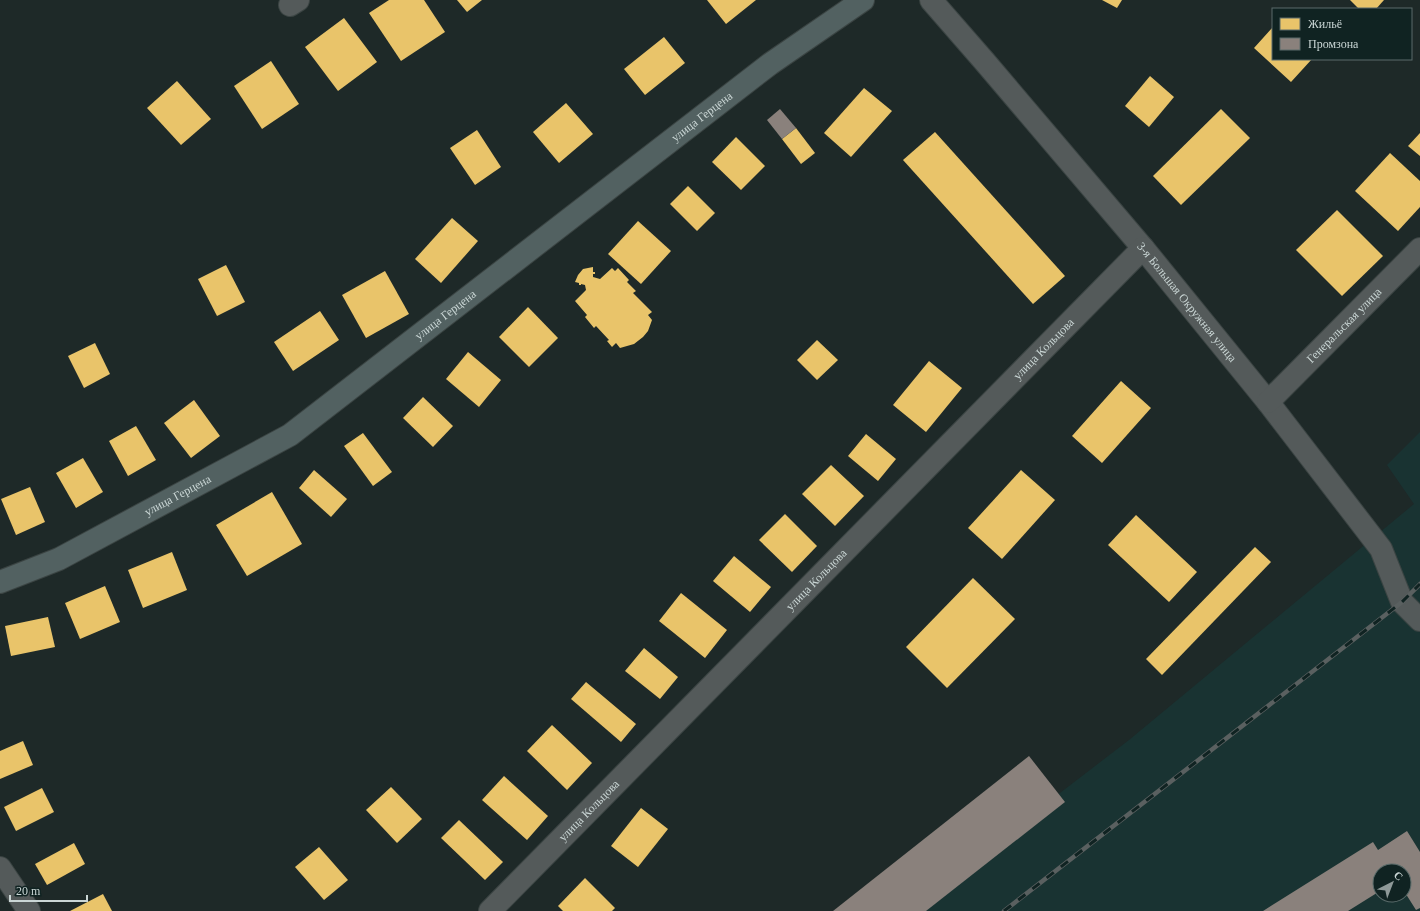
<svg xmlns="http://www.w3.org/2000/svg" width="1420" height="911" viewBox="0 0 1420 911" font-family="'Times New Roman',serif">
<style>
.built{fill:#193332;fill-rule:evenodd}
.homes{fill:#e9c46a}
.industry{fill:#8a817c}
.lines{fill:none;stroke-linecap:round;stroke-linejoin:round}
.minor-casing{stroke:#3b4443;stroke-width:24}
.major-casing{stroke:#3b4443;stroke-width:24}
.minor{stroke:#545a5a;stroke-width:22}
.major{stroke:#526161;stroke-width:22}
.rail-casing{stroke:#5a6060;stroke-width:4.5}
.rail{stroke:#102322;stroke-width:3;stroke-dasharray:9;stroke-linecap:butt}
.labels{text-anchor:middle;stroke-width:4;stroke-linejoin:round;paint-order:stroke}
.street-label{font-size:12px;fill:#cad6d5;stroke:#102322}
</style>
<rect width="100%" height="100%" fill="#1e2928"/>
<path class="built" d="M 1420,432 L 1420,911 L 906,911 L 1129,740 L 1414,504 L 1387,465 ZM 1380,871 L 1404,871 L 1404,895 L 1380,895 Z"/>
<g class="homes">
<path d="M 389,0 L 424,0 L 445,32 L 401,61 L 369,13 Z"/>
<path d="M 457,0 L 482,0 L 467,12 Z"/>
<path d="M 707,0 L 756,0 L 726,24 Z"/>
<path d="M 1102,0 L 1122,0 L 1117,8 Z"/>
<path d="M 1350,0 L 1384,0 L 1376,9 L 1359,9 Z"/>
<path d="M 344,18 L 377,62 L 338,91 L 305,47 Z"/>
<path d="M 1273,27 L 1273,59 L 1312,59 L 1291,82 L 1254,48 Z"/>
<path d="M 664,37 L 685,63 L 645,95 L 624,69 Z"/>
<path d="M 271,61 L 299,104 L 262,129 L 234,86 Z"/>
<path d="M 1150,76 L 1174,97 L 1149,127 L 1125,106 Z"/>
<path d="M 177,81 L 211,119 L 181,145 L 147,108 Z"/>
<path d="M 864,88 L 892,111 L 851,157 L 824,133 Z"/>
<path d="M 566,103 L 593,134 L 559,163 L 533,132 Z"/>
<path d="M 1221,109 L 1250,138 L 1181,205 L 1153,176 Z"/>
<path d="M 796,128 L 815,153 L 801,164 L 782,139 Z"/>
<path d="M 477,130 L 501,167 L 475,185 L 450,148 Z"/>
<path d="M 935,132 L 1065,276 L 1033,304 L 903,160 Z"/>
<path d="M 1420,133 L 1420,156 L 1408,146 Z"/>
<path d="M 736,137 L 765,166 L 741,190 L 712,162 Z"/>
<path d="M 1390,153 L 1420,181 L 1420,207 L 1398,231 L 1355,191 Z"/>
<path d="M 688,186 L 715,213 L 697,231 L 670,204 Z"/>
<path d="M 1337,210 L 1383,256 L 1342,296 L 1296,250 Z"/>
<path d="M 452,218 L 478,241 L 441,283 L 415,259 Z"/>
<path d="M 638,221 L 671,251 L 641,284 L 608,254 Z"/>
<path d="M 226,265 L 245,302 L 217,316 L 198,279 Z"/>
<path d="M 593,267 L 593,272 L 595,272 L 595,274 L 593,274 L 593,277 L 600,279 L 612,268 L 615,271 L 618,268 L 629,280 L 627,282 L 636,291 L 633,293 L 652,312 L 648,315 L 652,320 L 648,331 L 643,337 L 634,344 L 620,348 L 616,343 L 612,347 L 607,341 L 609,340 L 596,326 L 594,328 L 585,317 L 587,315 L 575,301 L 586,290 L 585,285 L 581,284 L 581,285 L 579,285 L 579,283 L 575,282 L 578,275 L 583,269 Z"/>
<path d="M 385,271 L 409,314 L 366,338 L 342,295 Z"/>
<path d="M 528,307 L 558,338 L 529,367 L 499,337 Z"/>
<path d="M 320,311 L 339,340 L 293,371 L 274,342 Z"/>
<path d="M 817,340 L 838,360 L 817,380 L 797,360 Z"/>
<path d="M 95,343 L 110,374 L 84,388 L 68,356 Z"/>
<path d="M 468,352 L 501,380 L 479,407 L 446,379 Z"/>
<path d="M 929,361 L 962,388 L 926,432 L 893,405 Z"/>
<path d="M 1121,381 L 1151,408 L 1102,463 L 1072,436 Z"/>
<path d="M 423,397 L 453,426 L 433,447 L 403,418 Z"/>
<path d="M 194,400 L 220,436 L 191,458 L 164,423 Z"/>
<path d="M 136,426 L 156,460 L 128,476 L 109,441 Z"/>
<path d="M 363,433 L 392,472 L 373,486 L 344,446 Z"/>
<path d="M 866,434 L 896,459 L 878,481 L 848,456 Z"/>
<path d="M 83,458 L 103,492 L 76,508 L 56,473 Z"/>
<path d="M 831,465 L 864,496 L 835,526 L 802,494 Z"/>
<path d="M 314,470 L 347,499 L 331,517 L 299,488 Z"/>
<path d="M 1021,470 L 1055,500 L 1002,559 L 968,528 Z"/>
<path d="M 30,487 L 45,522 L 16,535 L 1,499 Z"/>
<path d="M 272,492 L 302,544 L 247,576 L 216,525 Z"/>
<path d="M 785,514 L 817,546 L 792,572 L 759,540 Z"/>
<path d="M 1136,515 L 1197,572 L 1169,602 L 1108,545 Z"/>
<path d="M 1255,547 L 1271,562 L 1162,675 L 1146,659 Z"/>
<path d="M 172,552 L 187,590 L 143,608 L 128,570 Z"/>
<path d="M 734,556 L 771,587 L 750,612 L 713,581 Z"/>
<path d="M 973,578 L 1015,619 L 947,688 L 906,647 Z"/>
<path d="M 105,586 L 120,622 L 80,639 L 65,603 Z"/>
<path d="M 681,593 L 727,630 L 705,658 L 659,621 Z"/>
<path d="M 48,617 L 55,647 L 11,656 L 5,626 Z"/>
<path d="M 644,648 L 678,677 L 660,699 L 625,671 Z"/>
<path d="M 586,682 L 636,724 L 621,742 L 571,699 Z"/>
<path d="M 552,725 L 592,763 L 567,790 L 527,751 Z"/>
<path d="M 23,741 L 33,765 L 0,779 L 0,751 Z"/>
<path d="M 504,776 L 548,816 L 527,840 L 482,800 Z"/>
<path d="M 391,787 L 422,819 L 397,843 L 366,810 Z"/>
<path d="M 42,788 L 54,812 L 16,831 L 4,807 Z"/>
<path d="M 641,808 L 668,829 L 638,867 L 611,846 Z"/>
<path d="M 459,820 L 503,862 L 485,880 L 441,838 Z"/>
<path d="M 74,843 L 85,864 L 47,885 L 35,864 Z"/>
<path d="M 319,847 L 348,880 L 324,900 L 295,867 Z"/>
<path d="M 585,878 L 615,908 L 612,911 L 563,911 L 558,906 Z"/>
<path d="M 103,894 L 112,911 L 70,911 Z"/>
</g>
<g class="industry">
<path d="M 780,109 L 796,128 L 782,139 L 767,120 Z"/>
<path d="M 1029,756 L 1065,802 L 926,911 L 833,911 Z"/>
<path d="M 1407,831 L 1420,852 L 1420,908 L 1416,910 L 1404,891 L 1404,871 L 1380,871 L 1380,891 L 1348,911 L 1263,911 L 1373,842 L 1378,850 Z"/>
</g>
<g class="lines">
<defs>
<g id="minor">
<path id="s1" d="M 931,0 L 985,62 L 1143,248 L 1268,402 L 1381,549 L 1402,602 L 1420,620"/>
<path d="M 290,5 L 298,0"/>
<path id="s2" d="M 1268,402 L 1420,249"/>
<path d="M 0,868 L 29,911"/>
<path id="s3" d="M 490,911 L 1143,248"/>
</g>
<g id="major">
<path id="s4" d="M 0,582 L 59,559 L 290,435 L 770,64 L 863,0"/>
</g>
</defs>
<use href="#minor" class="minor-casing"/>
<use href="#major" class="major-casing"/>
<use href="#minor" class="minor"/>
<use href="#major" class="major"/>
<defs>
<path id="rail" d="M 1004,911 L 1402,602 L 1420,584"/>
</defs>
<use href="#rail" class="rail-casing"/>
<use href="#rail" class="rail"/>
</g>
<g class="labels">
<g class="street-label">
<text dy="4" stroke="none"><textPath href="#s4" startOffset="846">улица Герцена</textPath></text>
<text dy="4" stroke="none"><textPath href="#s1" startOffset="396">3-я Большая Окружная улица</textPath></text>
<text dy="4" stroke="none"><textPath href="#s4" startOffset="522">улица Герцена</textPath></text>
<text dy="4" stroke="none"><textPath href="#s2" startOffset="108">Генеральская улица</textPath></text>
<text dy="4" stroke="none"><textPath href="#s3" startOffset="789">улица Кольцова</textPath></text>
<text dy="4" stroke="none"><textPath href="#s4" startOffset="198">улица Герцена</textPath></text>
<text dy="4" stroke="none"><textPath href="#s3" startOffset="465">улица Кольцова</textPath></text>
<text dy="4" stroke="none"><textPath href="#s3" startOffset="141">улица Кольцова</textPath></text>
</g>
</g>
<rect x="1272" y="8" width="140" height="52" fill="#102322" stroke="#5a6b6a"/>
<rect x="1280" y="18" width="20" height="12" fill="#e9c46a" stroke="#5a6b6a"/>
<text x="1308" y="28" font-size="12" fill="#cad6d5">Жильё</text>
<rect x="1280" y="38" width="20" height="12" fill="#8a817c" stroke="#5a6b6a"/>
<text x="1308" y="48" font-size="12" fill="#cad6d5">Промзона</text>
<g transform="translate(1392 883) rotate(42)"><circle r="19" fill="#102322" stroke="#5a6b6a"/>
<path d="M0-3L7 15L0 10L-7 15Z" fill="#8e9998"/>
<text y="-6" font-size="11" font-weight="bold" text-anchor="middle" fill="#cad6d5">С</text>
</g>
<path d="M10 895v6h77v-6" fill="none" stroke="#cad6d5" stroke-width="2"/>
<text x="16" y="895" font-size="12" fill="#cad6d5" stroke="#102322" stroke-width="3" paint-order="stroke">20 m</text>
</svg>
